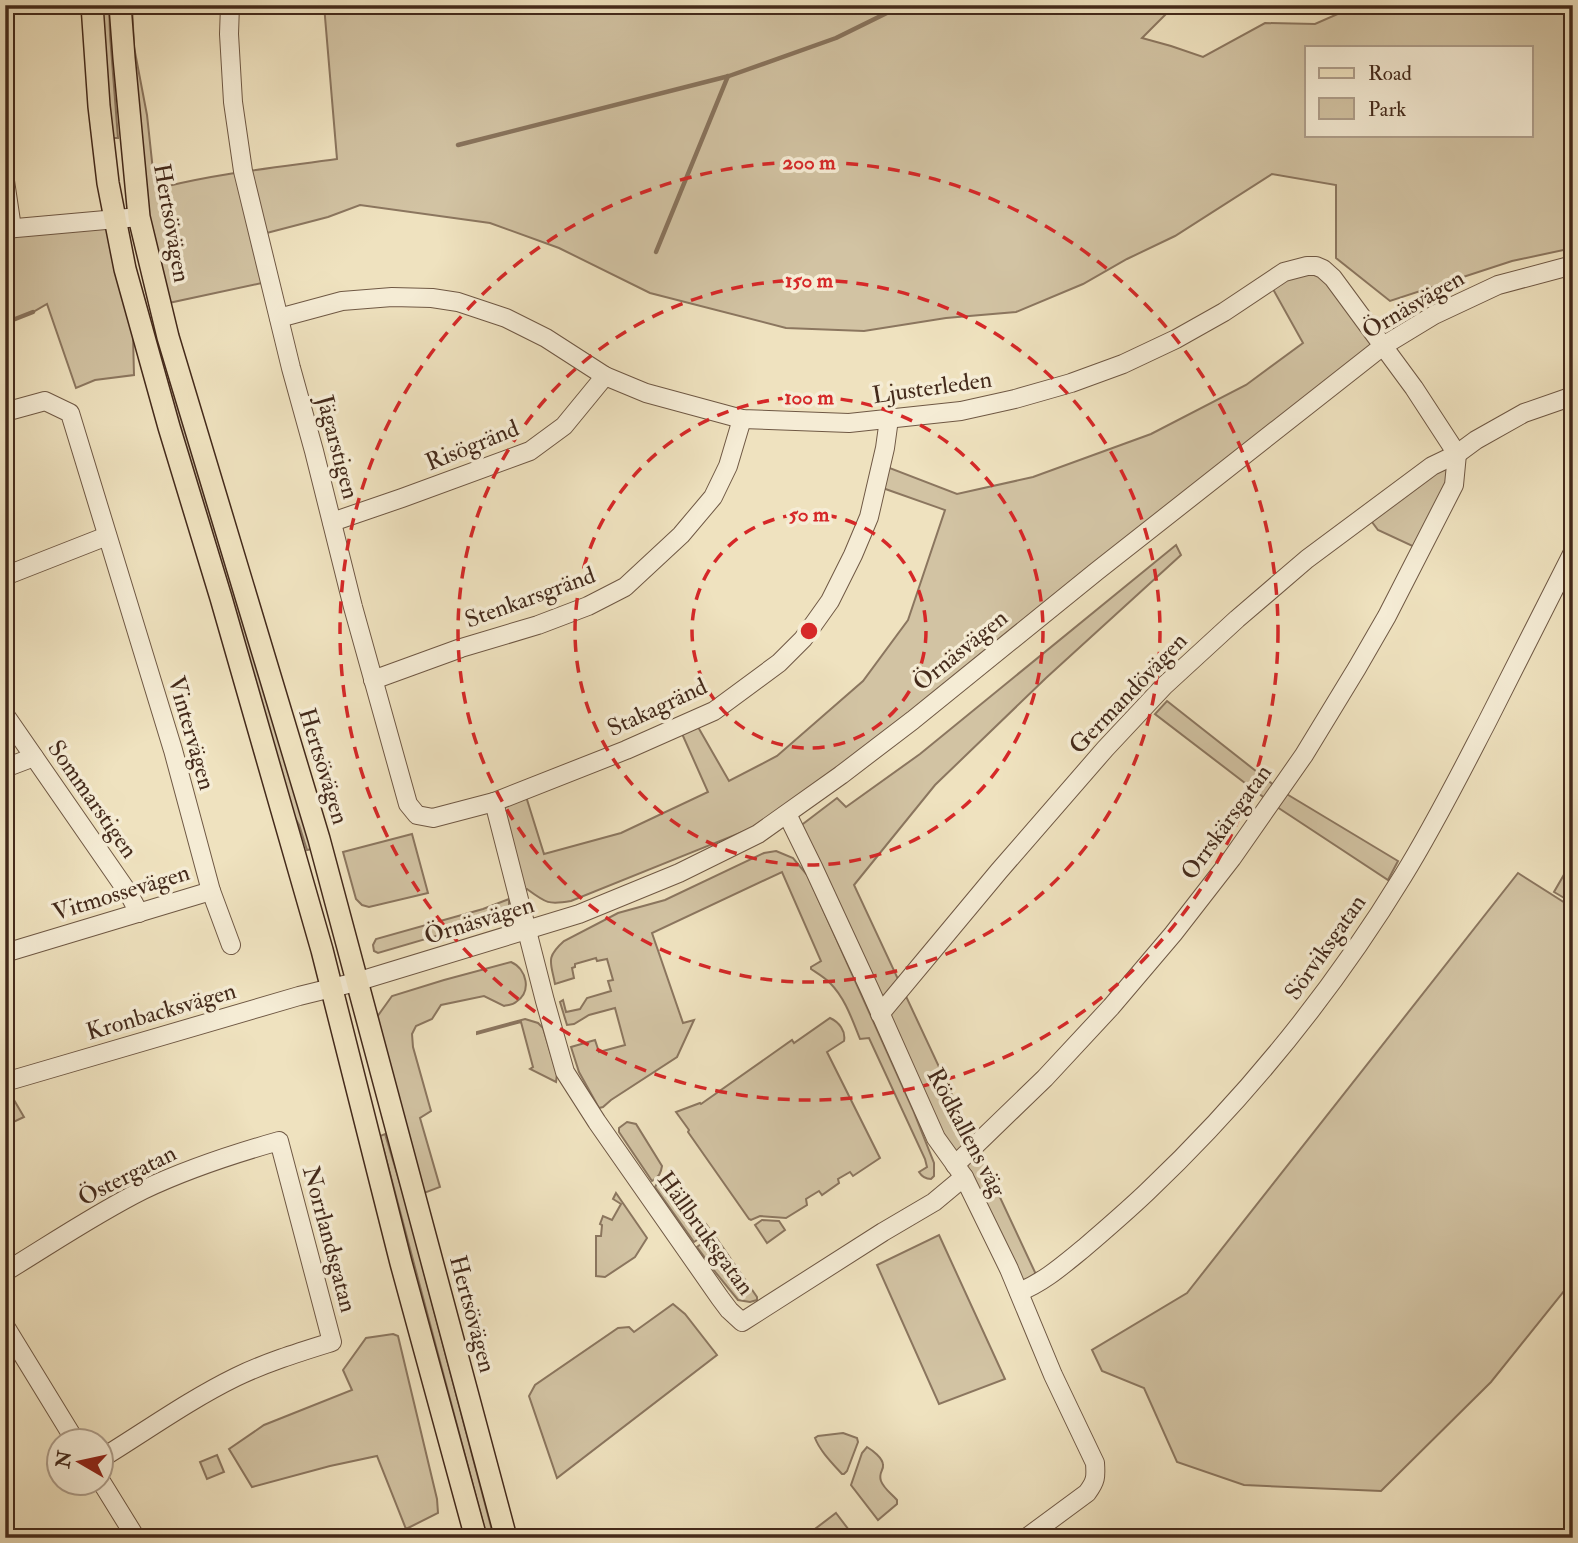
<svg xmlns="http://www.w3.org/2000/svg" width="1578" height="1543" viewBox="0 0 1578 1543" font-family="'IM FELL Double Pica',serif">
<style>
.green{fill:#d2c3a3;stroke:#8b765f;stroke-width:2;fill-rule:evenodd}
.lines{fill:none;stroke-linecap:round;stroke-linejoin:round}
.stream{stroke:#88735c;stroke-width:4.5}
.minor-casing{stroke:#6f5844;stroke-width:20}
.major-casing{stroke:#442a1b;stroke-width:24}
.minor{stroke:#f5ecd5;stroke-width:18}
.major{stroke:#efe2bf;stroke-width:21}
.ring{fill:none;stroke:#d62828;stroke-width:3.5;stroke-dasharray:12 9}
.labels{text-anchor:middle;stroke-width:7;stroke-linejoin:round;paint-order:stroke}
.street-label{font-size:24px;fill:#442a1b;stroke:#f5ecd5}
.centre{fill:#d62828;stroke:#f5ecd5;stroke-width:3.5}
.ring-label{font-size:21px;text-anchor:middle;font-weight:bold;fill:#d62828;stroke:#f5ecd5;stroke-width:7;stroke-linejoin:round;paint-order:stroke}
</style>
<rect width="100%" height="100%" fill="#efe2bf"/>
<filter id="stains"><feTurbulence type="fractalNoise" baseFrequency=".00286" numOctaves="4"/><feColorMatrix values="0 0 0 0 .2 0 0 0 0 .09 0 0 0 0 .02 0 0 0 .5 -.17"/></filter>
<radialGradient id="worn" r=".72"><stop offset=".6" stop-color="#630" stop-opacity="0"/><stop offset="1" stop-color="#630" stop-opacity=".3"/></radialGradient>
<g class="green">
<path d="M 100,5 L 109,5 L 110,35 L 118,138 L 111,138 Z"/>
<path d="M 130,5 L 132,5 L 134,47 L 147,115 L 154,180 L 164,187 C 221,173 280,167 337,159 L 324,5 L 1175,5 L 1142,38 L 1171,46 L 1203,57 L 1265,23 L 1315,24 L 1358,5 L 1573,5 L 1573,248 L 1512,261 L 1390,301 L 1336,258 L 1336,185 L 1272,174 L 1175,236 L 1127,259 L 1083,284 L 1016,312 L 946,318 L 864,331 L 786,328 L 650,293 L 559,248 L 490,223 L 360,205 L 328,217 L 259,235 L 271,281 L 164,304 L 140,216 ZM 1307,47 L 1531,47 L 1531,135 L 1307,135 Z"/>
<path d="M 5,200 L 12,228 L 115,220 L 133,336 L 134,375 L 95,380 L 76,388 L 47,304 L 33,312 L 7,322 L 5,306 Z"/>
<path d="M 1315,266 L 1382,346 L 787,814 L 571,901 C 548,905 546,903 527,889 L 517,891 L 493,802 L 524,790 L 544,854 L 621,833 L 708,792 L 679,727 L 694,720 L 729,781 L 777,756 L 863,681 L 908,620 L 945,510 L 877,486 L 882,465 L 957,494 L 1033,477 L 1151,434 L 1246,385 L 1303,343 L 1269,282 Z"/>
<path d="M 172,381 L 312,849 L 307,850 L 299,825 L 293,814 L 240,628 L 165,385 Z"/>
<path d="M 1456,453 L 1453,485 L 1421,550 L 1378,530 L 1366,514 Z"/>
<path d="M 1176,545 L 1181,555 L 1046,678 L 935,785 L 854,885 L 1040,1283 L 1018,1291 L 795,830 L 837,798 L 846,807 L 920,754 Z"/>
<path d="M 1167,701 L 1280,790 L 1398,861 L 1388,880 L 1271,803 L 1155,714 Z"/>
<path d="M 412,834 L 428,893 L 369,907 L 362,905 L 356,899 L 343,852 Z"/>
<path d="M 776,851 L 793,858 L 808,876 L 913,1110 L 934,1163 L 934,1176 L 931,1179 C 925,1179 922,1177 919,1172 L 927,1167 L 925,1159 L 869,1038 L 860,1039 C 852,1019 845,998 830,983 C 824,977 817,973 811,969 L 811,967 L 821,961 L 782,872 L 652,933 L 683,1023 L 694,1020 L 677,1057 L 611,1100 L 603,1107 L 599,1108 L 579,1072 L 571,1047 L 595,1040 L 599,1052 L 625,1045 L 615,1008 L 589,1015 L 574,1024 L 567,1025 L 560,1002 L 563,1000 L 566,1012 L 580,1009 L 587,998 L 611,991 L 608,981 L 613,980 L 607,959 L 597,961 L 596,958 L 575,964 L 575,967 L 572,968 L 574,978 L 555,984 C 551,962 545,958 564,941 L 618,913 L 665,900 L 764,853 Z"/>
<path d="M 1573,859 L 1573,903 L 1554,892 Z"/>
<path d="M 1518,873 L 1573,908 L 1573,1280 L 1491,1382 L 1381,1491 L 1244,1485 L 1177,1462 L 1144,1388 L 1102,1371 L 1092,1350 L 1187,1293 Z"/>
<path d="M 509,899 L 509,906 L 501,917 L 378,953 L 374,951 L 373,945 L 376,939 L 483,909 Z"/>
<path d="M 511,962 C 527,969 532,992 516,1002 C 513,1005 508,1005 504,1006 L 484,996 L 441,1005 L 432,1019 L 416,1026 L 412,1034 L 413,1047 L 431,1111 L 420,1118 L 440,1187 L 424,1193 L 377,1017 L 392,996 L 444,980 Z"/>
<path d="M 830,1018 C 839,1022 846,1031 844,1041 L 827,1052 L 880,1158 L 853,1176 L 850,1172 L 838,1179 L 839,1183 L 822,1195 L 819,1191 L 806,1199 L 807,1205 L 786,1218 L 760,1216 L 751,1220 L 749,1219 L 688,1132 L 689,1130 L 676,1112 L 700,1103 L 701,1104 L 792,1040 L 794,1043 Z"/>
<path d="M 525,1019 L 538,1023 L 543,1028 L 557,1074 L 556,1082 L 530,1069 L 533,1067 L 521,1022 L 477,1034 L 477,1032 Z"/>
<path d="M 14,1100 L 24,1117 L 5,1126 L 5,1103 Z"/>
<path d="M 627,1122 L 636,1124 L 662,1166 C 661,1173 659,1177 652,1181 L 619,1132 L 619,1128 Z"/>
<path d="M 385,1134 L 405,1200 L 494,1538 L 487,1538 L 380,1136 Z"/>
<path d="M 663,1180 L 670,1181 L 680,1196 L 695,1210 L 693,1213 L 703,1226 L 706,1224 L 709,1228 L 708,1233 L 694,1242 L 655,1187 L 658,1182 Z"/>
<path d="M 616,1193 L 647,1238 L 635,1257 L 605,1277 L 596,1276 L 596,1236 L 601,1236 L 602,1225 L 600,1224 L 603,1216 L 612,1220 L 621,1204 L 613,1199 Z"/>
<path d="M 762,1220 L 779,1221 L 785,1230 L 767,1243 L 755,1225 Z"/>
<path d="M 939,1235 L 1005,1379 L 939,1404 L 877,1265 Z"/>
<path d="M 712,1236 L 715,1236 L 757,1297 L 757,1300 L 750,1302 L 738,1300 L 716,1273 L 697,1247 Z"/>
<path d="M 673,1304 L 685,1314 L 717,1355 L 557,1478 L 529,1396 L 535,1385 L 618,1328 L 629,1327 L 634,1332 Z"/>
<path d="M 393,1334 L 398,1336 L 437,1499 L 438,1513 L 406,1529 L 377,1456 L 330,1466 L 252,1487 L 229,1449 L 264,1425 L 352,1390 L 343,1370 L 366,1338 Z"/>
<path d="M 843,1433 L 857,1438 L 858,1442 L 847,1471 L 844,1474 L 842,1474 C 832,1463 820,1451 815,1438 L 818,1436 Z"/>
<path d="M 867,1447 C 872,1450 883,1458 883,1465 C 884,1470 878,1473 881,1481 C 884,1489 892,1494 897,1500 L 897,1504 L 878,1520 L 851,1485 L 862,1453 Z"/>
<path d="M 217,1455 L 224,1472 L 207,1479 L 200,1462 Z"/>
<path d="M 836,1513 L 855,1538 L 803,1538 Z"/>
</g>
<g class="lines">
<g class="stream">
<path d="M 458,145 L 729,76 L 836,38 L 903,5"/>
<path d="M 656,252 L 728,76"/>
<path d="M 5,323 L 33,312"/>
</g>
<defs>
<g id="minor">
<path d="M 230,5 L 229,34 L 233,102 L 243,171 L 291,368 L 314,451 L 353,607 L 408,804 L 417,815 L 433,818 L 494,802"/>
<path d="M 5,181 L 12,228"/>
<path d="M 5,229 L 139,217"/>
<path d="M 279,318 L 342,301 L 392,297 L 432,298 L 458,302 L 506,318 L 546,338 L 605,376 L 646,393 L 742,419 L 849,423 L 961,411 L 1015,399 L 1071,383 L 1123,364 L 1176,339 L 1224,312 L 1284,272 L 1307,266 L 1316,266 L 1323,269 L 1333,278 L 1414,388 L 1457,454 L 1454,485 L 1387,616 L 1357,668 L 1304,755 L 1232,858 L 1173,934 L 1111,1007 L 1045,1078 L 955,1165"/>
<path d="M 5,412 L 45,401 L 70,413 L 173,750 L 211,891 L 231,945"/>
<path d="M 889,419 L 885,448 L 869,517 L 853,555 L 830,601 L 803,639 L 779,663 L 714,711 L 626,750 L 494,802 L 545,1001 L 565,1072 L 597,1122 L 720,1298 L 729,1310 L 742,1322 L 883,1232 L 934,1202 L 964,1177"/>
<path d="M 332,522 L 402,498 L 530,451 L 564,426 L 605,376"/>
<path d="M 5,576 L 107,536"/>
<path d="M 373,680 L 461,648 L 538,625 L 588,606 L 625,587 L 681,535 L 713,497 L 728,466 L 742,419"/>
<path d="M 5,715 L 129,894 L 139,913"/>
<path d="M 5,768 L 34,757"/>
<path d="M 787,814 L 814,869 L 870,990 L 936,1138 L 964,1177 L 1009,1269 L 1053,1375 L 1095,1463 C 1096,1477 1096,1481 1087,1493 L 1026,1538"/>
<path d="M 5,953 L 211,891"/>
<path d="M 880,1014 L 999,871 L 1105,749 L 1164,686 L 1237,619 L 1307,559 L 1432,466 L 1457,454 L 1476,440 L 1524,413 L 1573,396"/>
<path d="M 5,1082 L 299,996 L 356,982 L 579,914 L 679,873 L 758,834 L 841,775 L 913,720 L 1097,571 L 1383,346 L 1434,315 L 1498,285 L 1573,265"/>
<path d="M 5,1272 C 51,1244 95,1214 143,1190 C 187,1169 233,1154 279,1141 L 332,1342 C 300,1352 267,1362 236,1377 C 189,1400 146,1431 102,1458"/>
<path d="M 1019,1292 C 1044,1282 1063,1265 1084,1248 C 1105,1230 1127,1211 1147,1192 C 1246,1098 1332,992 1403,876 C 1434,826 1460,774 1487,722 C 1515,666 1544,609 1573,552"/>
<path d="M 5,1326 L 76,1442"/>
<path d="M 102,1483 L 136,1538"/>
</g>
<g id="major">
<path d="M 92,5 L 99,106 L 108,183 L 125,269 L 169,427 L 221,598 L 322,950 L 401,1263 L 476,1538"/>
<path d="M 120,5 L 124,58 L 139,217 L 168,337 L 319,839 L 506,1538"/>
</g>
</defs>
<use href="#minor" class="minor-casing"/>
<use href="#major" class="major-casing"/>
<use href="#minor" class="minor"/>
<use href="#major" class="major"/>
</g>
<g class="ring">
<circle cx="809" cy="631" r="117"/>
<circle cx="809" cy="631" r="234"/>
<circle cx="809" cy="631" r="351"/>
<circle cx="809" cy="631" r="469"/>
</g>
<g class="labels">
<g class="street-label">
<text transform="translate(172 223) rotate(80)" y="8">Hertsövägen</text>
<text transform="translate(1413 304) rotate(-30)" y="8">Örnäsvägen</text>
<text transform="translate(932 387) rotate(-8)" y="8">Ljusterleden</text>
<text transform="translate(472 445) rotate(-22)" y="8">Risögränd</text>
<text transform="translate(338 447) rotate(75)" y="8">Jägarstigen</text>
<text transform="translate(530 597) rotate(-20)" y="8">Stenkarsgränd</text>
<text transform="translate(960 650) rotate(-39)" y="8">Örnäsvägen</text>
<text transform="translate(1128 693) rotate(-46)" y="8">Germandövägen</text>
<text transform="translate(657 707) rotate(-25)" y="8">Stakagränd</text>
<text transform="translate(192 733) rotate(74)" y="8">Vintervägen</text>
<text transform="translate(324 766) rotate(73)" y="8">Hertsövägen</text>
<text transform="translate(93 799) rotate(55)" y="8">Sommarstigen</text>
<text transform="translate(1226 822) rotate(-54)" y="8">Orrskärsgatan</text>
<text transform="translate(121 892) rotate(-17)" y="8">Vitmossevägen</text>
<text transform="translate(479 920) rotate(-17)" y="8">Örnäsvägen</text>
<text transform="translate(1325 947) rotate(-55)" y="8">Sörviksgatan</text>
<text transform="translate(161 1011) rotate(-16)" y="8">Kronbacksvägen</text>
<text transform="translate(967 1132) rotate(62)" y="8">Rödkallens väg</text>
<text transform="translate(127 1175) rotate(-27)" y="8">Östergatan</text>
<text transform="translate(706 1233) rotate(54)" y="8">Hällbruksgatan</text>
<text transform="translate(330 1239) rotate(75)" y="8">Norrlandsgatan</text>
<text transform="translate(473 1314) rotate(75)" y="8">Hertsövägen</text>
</g>
</g>
<circle cx="809" cy="631" r="10" class="centre"/>
<g class="ring-label">
<text x="809" y="169">200 m</text>
<text x="809" y="287">150 m</text>
<text x="809" y="404">100 m</text>
<text x="809" y="521">50 m</text>
</g>
<rect width="1578" height="1543" fill="none" stroke="#efe2bf" stroke-width="28"/>
<rect x="7" y="7" width="1564" height="1529" fill="none" stroke="#442a1b" stroke-width="3.5"/>
<rect x="14" y="14" width="1550" height="1515" fill="none" stroke="#442a1b" stroke-width="2"/>
<rect x="1305" y="46" width="228" height="91" fill="#f5ecd5" stroke="#ae9e8b" stroke-width="2"/>
<rect x="1319" y="68" width="35" height="10" fill="#efe2bf" stroke="#ae9e8b" stroke-width="2"/>
<text x="1368" y="80" font-size="21" fill="#442a1b">Road</text>
<rect x="1319" y="98" width="35" height="21" fill="#d2c3a3" stroke="#ae9e8b" stroke-width="2"/>
<text x="1368" y="116" font-size="21" fill="#442a1b">Park</text>
<g transform="translate(80 1462) rotate(279)"><circle r="33" fill="#f5ecd5" stroke="#ae9e8b" stroke-width="2"/>
<path d="M0-5L12 26L0 18L-12 26Z" fill="#8f2418"/>
<text y="-10" font-size="19" font-weight="bold" text-anchor="middle" fill="#442a1b">N</text>
</g>
<rect width="100%" height="100%" filter="url(#stains)"/>
<rect width="100%" height="100%" fill="url(#worn)"/>
</svg>
